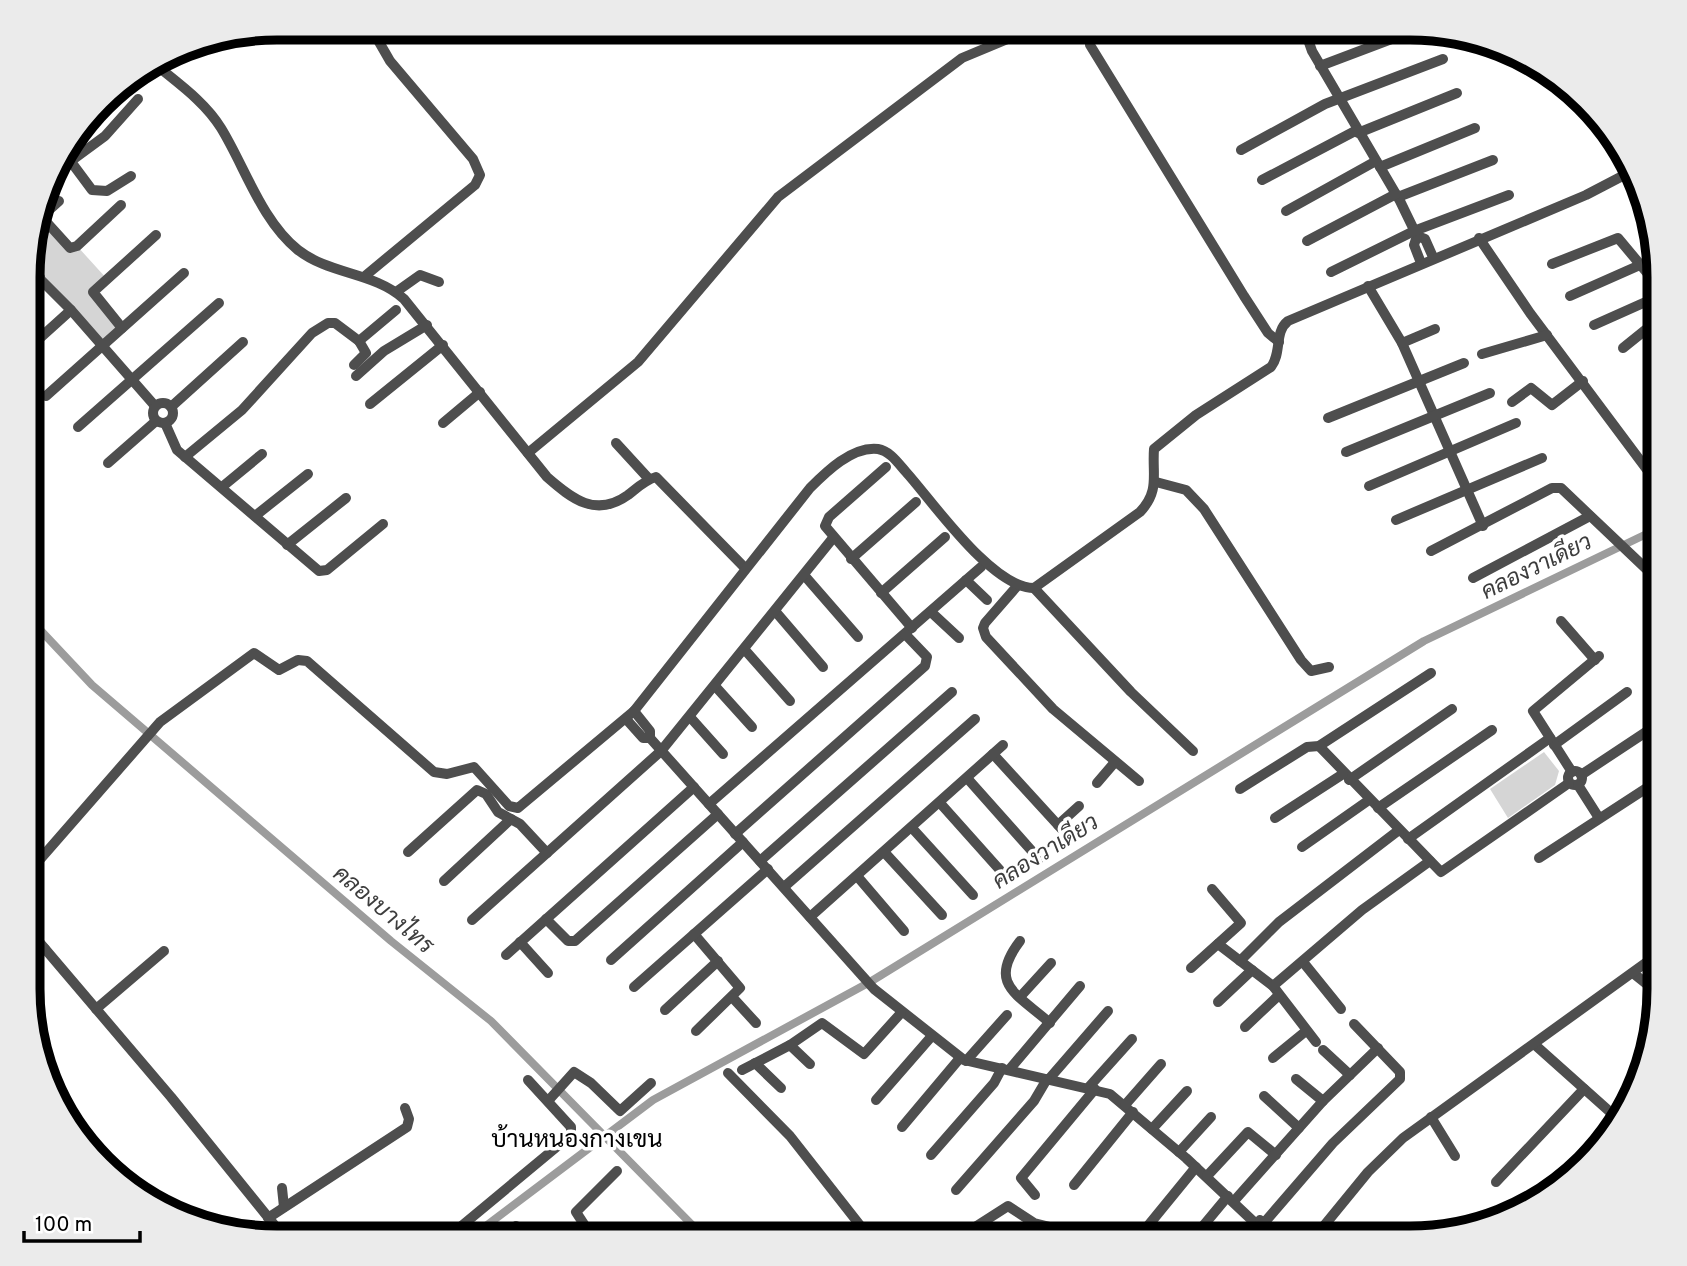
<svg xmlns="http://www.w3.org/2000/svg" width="1687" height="1266" viewBox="0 0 1687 1266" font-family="Overpass,Sarabun,sans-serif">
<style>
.green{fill:#d5d5d5}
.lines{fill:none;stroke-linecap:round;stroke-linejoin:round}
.canal{stroke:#9c9c9c;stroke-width:8}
.minor{stroke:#4e4e4e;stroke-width:10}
.labels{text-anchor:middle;stroke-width:7;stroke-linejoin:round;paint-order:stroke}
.water-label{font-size:23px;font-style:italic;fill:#3d3d3d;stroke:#fff}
.quarter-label{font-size:24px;fill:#000;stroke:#fff}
.rim{fill:none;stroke:#000;stroke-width:9}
</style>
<rect width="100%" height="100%" fill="#fff"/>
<g class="green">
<path d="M 39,219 L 71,251 L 77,246 L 107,279 L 93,293 L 125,326 L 102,345 L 40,278 L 30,286 L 30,244 Z"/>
<path d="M 1544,752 L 1559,771 L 1555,785 L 1508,818 L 1490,789 Z"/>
</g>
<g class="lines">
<g class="canal">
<path d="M 29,618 L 92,685 L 391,941 L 491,1021 L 705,1238"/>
<path d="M 470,1238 L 653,1100 L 870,982 L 1424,641 L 1659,528"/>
</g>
<g class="minor">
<path d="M 1304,28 L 1312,51 L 1400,201 L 1417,236 L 1425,239 L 1433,257"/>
<path d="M 1090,45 L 1244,296 L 1268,333 L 1279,342"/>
<path d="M 156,65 C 179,84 205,102 221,128 C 245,167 261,220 298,250 C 330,275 374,272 404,299 L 547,477 C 572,499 596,518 628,495 C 637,488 645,480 656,477 L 745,568"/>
<path d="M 1320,66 L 1418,29"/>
<path d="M 1358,133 L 1457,93"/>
<path d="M 1241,150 L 1325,104 L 1443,59"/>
<path d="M 63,151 L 92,190 L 107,191 L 131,176"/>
<path d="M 71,161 L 105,136 L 138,99"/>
<path d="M 1380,167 L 1475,128"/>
<path d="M 1628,174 L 1637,183"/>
<path d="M 1262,180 L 1357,130"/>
<path d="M 1398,197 L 1493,160"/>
<path d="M 1286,211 L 1376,161"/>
<path d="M 41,216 L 70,248 L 77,246 L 121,205"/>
<path d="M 39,219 L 59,201"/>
<path d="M 1417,236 L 1414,245 L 1421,263"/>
<path d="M 1479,238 L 1530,313 L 1654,479"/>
<path d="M 1307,241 L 1396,194"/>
<path d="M 1552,264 L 1618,238 L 1659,287"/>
<path d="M 30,269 L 71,310 L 155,406"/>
<path d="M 1331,272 L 1414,231 L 1509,195"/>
<path d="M 365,276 L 475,185 L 480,175 L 473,159 L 390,61 L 371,28"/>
<path d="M 30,286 L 40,277"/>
<path d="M 1368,286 L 1402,343 L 1483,526"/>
<path d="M 396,292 L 420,275 L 439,282"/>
<path d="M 1570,296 L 1640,265"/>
<path d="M 1594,325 L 1659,296"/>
<path d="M 122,328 L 93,292 L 156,235"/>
<path d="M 1402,343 L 1435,329"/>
<path d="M 30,347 L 71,310"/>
<path d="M 1623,348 L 1659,319"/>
<path d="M 1482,354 L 1547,335"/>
<path d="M 354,365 L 366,353 L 359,341"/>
<path d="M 1649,371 L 1659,363"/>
<path d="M 356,376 L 384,351 L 427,325"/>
<path d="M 46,396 L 184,273"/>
<path d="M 1512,402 L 1531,388 L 1552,405 L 1583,381"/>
<circle cx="163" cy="413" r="10"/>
<path d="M 370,404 L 443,345"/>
<path d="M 171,407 L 243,342"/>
<path d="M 1328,418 L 1464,363"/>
<path d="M 165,423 L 177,450 L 319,571 L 327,570 L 383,524"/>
<path d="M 443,423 L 480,392"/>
<path d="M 78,427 L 219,303"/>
<path d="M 616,443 L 649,479"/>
<path d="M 1346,452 L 1490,393"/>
<path d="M 528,453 L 638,362 L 778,197 L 962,58 L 1034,28"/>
<path d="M 185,457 L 242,410 L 312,333 L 328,323 L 335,323 L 359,341 L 396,310"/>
<path d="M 108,463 L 156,421"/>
<path d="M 886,467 L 829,517 L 825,526 L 912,628"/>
<path d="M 1156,482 L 1186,490 L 1204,509 L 1301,660 L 1311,671 L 1329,667"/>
<path d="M 1369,486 L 1516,423"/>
<path d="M 222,487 L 262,454"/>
<path d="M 255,516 L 308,474"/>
<path d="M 1396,520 L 1542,458"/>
<path d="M 287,545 L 346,498"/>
<path d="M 1431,551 L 1552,488 L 1561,488 L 1659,581"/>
<path d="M 851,559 L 916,502"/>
<path d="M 804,575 L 858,637"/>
<path d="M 1473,578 L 1590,516"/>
<path d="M 966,580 L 987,600"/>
<path d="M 1018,585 L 985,623 L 983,628 L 986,637 L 1053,709 L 1139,781"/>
<path d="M 1034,588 L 1131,692 L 1193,751"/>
<path d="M 881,593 L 945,537"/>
<path d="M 775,611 L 823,667"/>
<path d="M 931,612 L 959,638"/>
<path d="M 1561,621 L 1595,660"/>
<path d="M 745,650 L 790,701"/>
<path d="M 715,686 L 752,727"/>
<path d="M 634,711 L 650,731 L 650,738 L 874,989 L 964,1060 L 1110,1094 L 1186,1158 L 1271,1238"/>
<path d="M 690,717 L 723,754"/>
<path d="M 626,719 L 643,738 L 650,738"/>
<path d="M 1554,745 L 1627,692"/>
<path d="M 1319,746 L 1441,872 L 1569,783"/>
<path d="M 993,754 L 1068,836"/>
<circle cx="1575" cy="778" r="7"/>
<path d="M 1572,772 L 1533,711 L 1599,656"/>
<path d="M 1581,775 L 1649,730"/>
<path d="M 967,778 L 1039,859"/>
<path d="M 1349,780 L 1452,709"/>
<path d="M 1097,783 L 1115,762"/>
<path d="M 1578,785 L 1599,818"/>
<path d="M 1240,789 L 1307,747 L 1319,746 L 1431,673"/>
<path d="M 940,803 L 1007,878"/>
<path d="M 709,804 L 981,567"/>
<path d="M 1378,808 L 1492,730"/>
<path d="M 1275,818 L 1343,774"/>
<path d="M 1058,825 L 1079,806"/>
<path d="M 912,828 L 973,895"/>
<path d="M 735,834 L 925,666 L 927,657 L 905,634"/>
<path d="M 1408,839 L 1550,738"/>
<path d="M 1302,847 L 1369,800"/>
<path d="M 408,852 L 477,790 L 486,794 L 498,812 L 520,824 L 547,853"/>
<path d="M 885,853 L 942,915"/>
<path d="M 1539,858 L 1659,780"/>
<path d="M 760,861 L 952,692"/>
<path d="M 29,872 L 160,722 L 254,653 L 279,670 L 298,660 L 307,661 L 434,772 L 447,774 L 474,767 L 509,806 L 518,808 L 634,711 L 810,488 C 826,472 852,446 878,449 C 890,451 898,463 906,472 C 933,502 992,588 1034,588 L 1140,512 C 1160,491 1152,475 1154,449 L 1196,415 L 1271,367 C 1282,353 1274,332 1288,321 L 1586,195 L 1634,170"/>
<path d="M 857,876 L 904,931"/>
<path d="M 444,881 L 511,819"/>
<path d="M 784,887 L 975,719"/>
<path d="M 810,917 L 1003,745"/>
<path d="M 546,919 L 568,941 L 575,941 L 718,814"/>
<path d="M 472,920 L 661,751 L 833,538"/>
<path d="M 29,930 L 171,1097 L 284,1237"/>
<path d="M 694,934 L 740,988 L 696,1031"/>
<path d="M 1020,941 C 987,984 1017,994 1050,1023"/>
<path d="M 520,942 L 548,973"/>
<path d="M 1218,944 L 1273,986 L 1316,1042"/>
<path d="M 506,955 L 694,787"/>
<path d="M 29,960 L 45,949"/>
<path d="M 611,960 L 743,842"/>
<path d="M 1240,961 L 1279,922 L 1399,830"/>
<path d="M 1303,962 L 1341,1009"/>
<path d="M 1191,968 L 1241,923 L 1212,889"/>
<path d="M 1633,973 L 1658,993"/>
<path d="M 1273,986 L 1362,910 L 1430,861"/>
<path d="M 634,987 L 768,869"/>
<path d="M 1020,997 L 1051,963"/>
<path d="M 733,998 L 756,1023"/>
<path d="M 1218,1002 L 1252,970"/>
<path d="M 96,1009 L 164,951"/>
<path d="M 665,1010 L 718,961"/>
<path d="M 1245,1027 L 1279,995"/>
<path d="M 1534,1044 L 1618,1119"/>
<path d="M 790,1045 L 810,1064"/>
<path d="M 1323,1050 L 1350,1075"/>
<path d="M 1273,1058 L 1306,1031"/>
<path d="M 966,1061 L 1007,1015"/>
<path d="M 755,1063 L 781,1088"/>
<path d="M 742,1070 L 790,1045 L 822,1023 L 864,1054 L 901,1013"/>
<path d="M 1009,1070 L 1080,986"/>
<path d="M 728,1073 L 790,1136 L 870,1238"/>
<path d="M 1049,1079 L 1108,1011"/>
<path d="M 1296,1079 L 1323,1101"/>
<path d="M 1088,1088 L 1132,1039"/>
<path d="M 1264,1096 L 1299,1128"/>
<path d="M 876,1100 L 931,1037"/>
<path d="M 548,1101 L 574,1072 L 591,1083 L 620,1111 L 651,1083"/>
<path d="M 1125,1105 L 1161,1064"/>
<path d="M 1431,1117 L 1455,1156"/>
<path d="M 902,1127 L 960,1058"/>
<path d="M 1152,1129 L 1187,1091"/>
<path d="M 1179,1152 L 1211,1117"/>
<path d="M 931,1155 L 994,1083 L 1002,1068"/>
<path d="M 1207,1176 L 1248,1132 L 1276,1155"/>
<path d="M 1566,1177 L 1614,1125"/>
<path d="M 1496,1182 L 1584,1089"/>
<path d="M 1074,1185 L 1133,1112"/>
<path d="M 282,1188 L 284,1207"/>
<path d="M 956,1190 L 1034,1101 L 1047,1079"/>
<path d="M 1035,1195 L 1021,1178 L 1095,1089"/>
<path d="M 1234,1201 L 1323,1101 L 1378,1048"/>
<path d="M 268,1218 L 407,1127 L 409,1119 L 405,1108"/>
<path d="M 1260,1220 L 1286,1238"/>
<path d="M 516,1226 L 520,1238"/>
<path d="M 447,1238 L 571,1135 L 571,1127 L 528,1080"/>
<path d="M 593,1238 L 576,1212 L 617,1171"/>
<path d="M 958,1238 L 1008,1206 L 1034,1223 L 1050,1227 L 1062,1238"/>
<path d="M 1138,1238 L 1196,1167"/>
<path d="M 1193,1238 L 1228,1196"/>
<path d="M 1251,1238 L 1333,1143 L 1400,1079 L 1400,1072 L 1354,1024"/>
<path d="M 1314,1238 L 1368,1172 L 1403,1138 L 1658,954"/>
</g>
</g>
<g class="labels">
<g class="water-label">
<text transform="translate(1536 566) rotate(-26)" y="8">คลองวาเดียว</text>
<text transform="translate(1045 851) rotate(-32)" y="8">คลองวาเดียว</text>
<text transform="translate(384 909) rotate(40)" y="8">คลองบางไทร</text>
</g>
<g class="quarter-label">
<text x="577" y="1147">บ้านหนองกางเขน</text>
</g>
</g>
<path d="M0 0H1687V1266H0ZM277 40H1410A237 237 0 0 1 1647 277V989A237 237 0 0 1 1410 1226H277A237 237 0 0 1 40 989V277A237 237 0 0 1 277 40Z" fill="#ebebeb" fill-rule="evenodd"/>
<path class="rim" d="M277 40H1410A237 237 0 0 1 1647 277V989A237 237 0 0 1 1410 1226H277A237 237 0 0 1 40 989V277A237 237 0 0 1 277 40Z"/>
<path d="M24 1231v10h116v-10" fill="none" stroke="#000000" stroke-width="3.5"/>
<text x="35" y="1231" font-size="21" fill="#000000" stroke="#ffffff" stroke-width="5" paint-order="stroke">100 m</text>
</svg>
